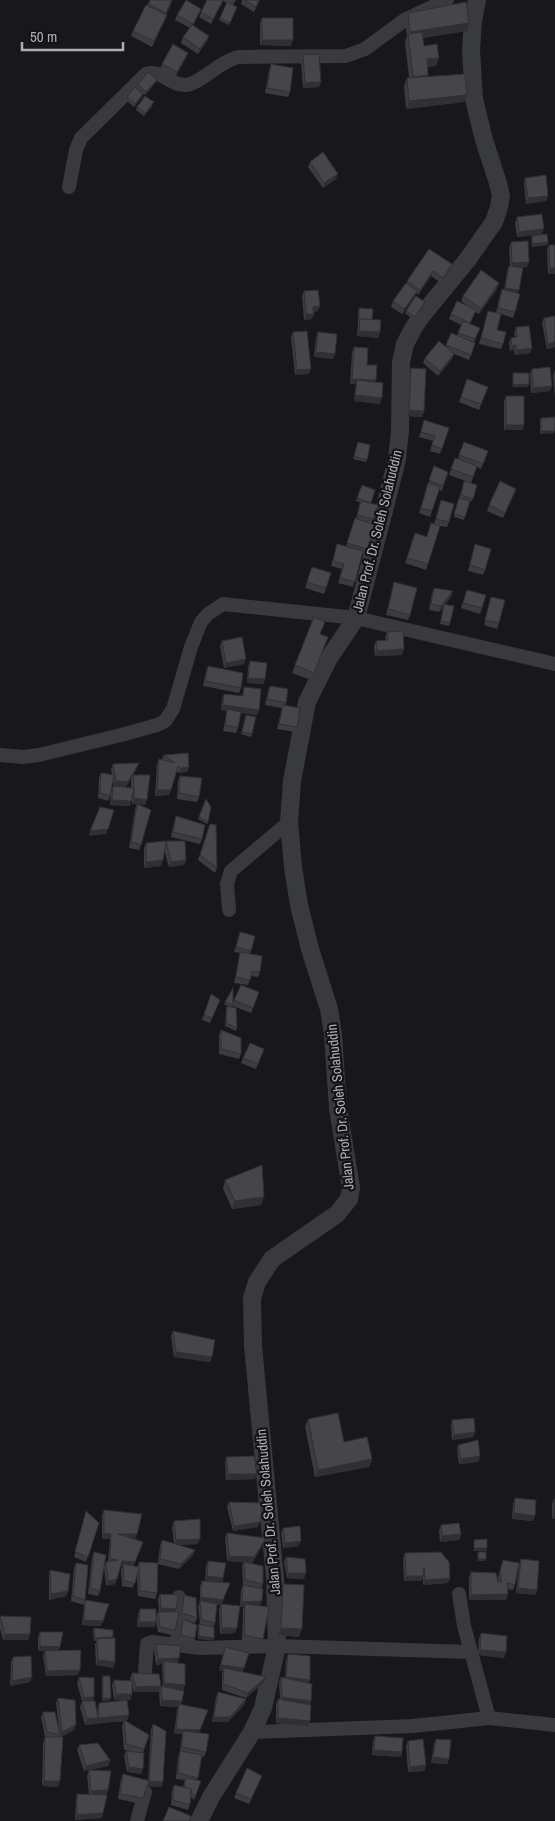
<svg xmlns="http://www.w3.org/2000/svg" width="555" height="1821" viewBox="0 0 555 1821" font-family="'Archivo Narrow',sans-serif">
<style>
.lines{fill:none;stroke-linecap:round;stroke-linejoin:round}
.minor{stroke:#393a3e;stroke-width:14}
.tertiary{stroke:#393a3e;stroke-width:18}
.wall{fill:#3b3b40;fill-rule:evenodd}
.shaded-wall{fill:#303034}
.building{fill:#45454a;stroke:#303034}
.labels{text-anchor:middle;stroke-width:4.5;stroke-linejoin:round;paint-order:stroke}
.street-label{font-size:14px;fill:#abafb8;stroke:#131315}
</style>
<rect width="100%" height="100%" fill="#18181a"/>
<g class="lines">
<g class="minor">
<path d="M 69,187 L 76,150 L 81,138 L 146,74 C 161,69 171,86 186,85 C 203,82 218,62 238,57 L 346,56 L 365,49 L 406,19 L 447,0"/>
<path d="M 0,755 L 23,757 L 39,755 L 121,735 L 157,725 L 165,721 L 173,709 L 191,647 L 201,622 L 208,614 L 223,604 L 356,618 L 555,664"/>
<path d="M 229,910 L 227,884 L 231,871 L 289,822"/>
<path d="M 459,1594 L 464,1626 L 489,1718"/>
<path d="M 177,1643 L 179,1597"/>
<path d="M 145,1672 L 147,1644 L 152,1642 L 200,1648 L 277,1646 L 471,1652"/>
<path d="M 252,1732 L 413,1726 L 489,1718 L 555,1725"/>
<path d="M 137,1821 L 145,1792"/>
</g>
<path class="tertiary" d="M 199,1821 L 211,1797 L 252,1732 L 263,1708 L 277,1646 L 275,1578 L 253,1346 L 252,1298 L 257,1282 L 272,1259 L 337,1214 L 349,1199 L 351,1188 L 338,1108 L 333,1034 L 329,1009 L 310,949 L 299,905 L 293,867 L 289,822 L 292,781 L 307,702 L 329,658 L 356,618 L 387,499 L 397,459 L 400,431 L 401,362 L 405,344 L 414,327 L 423,314 L 468,259 L 484,236 L 494,222 L 499,207 L 501,196 L 498,183 L 484,140 L 474,99 L 471,50 L 473,21 L 477,0"/>
</g>
<g class="wall">
<path d="M 150,0 L 171,4 L 166,15 L 167,15 L 165,20 L 152,47 L 131,36 L 133,31 Z"/>
<path d="M 207,0 L 236,0 L 233,5 L 237,7 L 229,25 L 219,20 L 227,3 L 223,1 L 211,24 L 199,17 Z"/>
<path d="M 242,0 L 260,0 L 254,12 L 241,4 Z"/>
<path d="M 201,9 L 199,14 L 193,25 L 209,36 L 207,41 L 198,54 L 181,43 L 183,37 L 190,28 L 175,20 L 177,15 Z"/>
<path d="M 408,13 L 469,23 L 467,31 L 423,38 L 424,46 L 439,58 L 436,66 L 427,67 L 428,77 L 464,102 L 406,109 L 404,86 L 407,78 L 409,78 L 405,42 L 407,35 L 405,20 Z"/>
<path d="M 262,18 L 291,46 L 260,45 L 260,23 Z"/>
<path d="M 303,55 L 319,87 L 303,88 L 301,61 Z"/>
<path d="M 186,58 L 175,77 L 160,69 L 162,64 Z"/>
<path d="M 271,64 L 290,92 L 288,97 L 265,93 L 269,70 Z"/>
<path d="M 156,82 L 145,95 L 137,88 L 138,85 Z"/>
<path d="M 127,97 L 142,97 L 134,107 L 126,100 Z"/>
<path d="M 153,105 L 144,116 L 136,110 L 137,107 Z"/>
<path d="M 310,162 L 336,179 L 323,188 L 308,167 Z"/>
<path d="M 525,178 L 548,196 L 546,201 L 526,204 L 524,183 Z"/>
<path d="M 517,217 L 542,234 L 548,242 L 547,245 L 532,247 L 531,238 L 532,236 L 534,235 L 517,237 L 515,223 Z"/>
<path d="M 511,242 L 527,267 L 519,268 L 518,294 L 515,312 L 513,318 L 501,314 L 497,330 L 503,344 L 501,349 L 479,344 L 488,311 L 496,313 L 500,295 L 502,289 L 504,290 L 507,271 L 509,266 L 510,266 L 509,248 Z"/>
<path d="M 549,245 L 555,274 L 548,274 L 547,250 Z"/>
<path d="M 429,249 L 450,269 L 441,283 L 431,276 L 418,295 L 416,293 L 415,296 L 402,314 L 391,307 L 393,301 L 406,284 Z"/>
<path d="M 499,283 L 497,289 L 479,314 L 475,312 L 470,324 L 480,328 L 474,342 L 475,343 L 469,360 L 454,354 L 452,359 L 438,376 L 423,363 L 425,358 L 446,347 L 451,333 L 457,336 L 461,325 L 449,319 L 451,314 L 466,305 L 461,301 L 463,296 Z"/>
<path d="M 304,291 L 318,311 L 313,312 L 312,319 L 304,320 L 302,296 Z"/>
<path d="M 425,302 L 414,320 L 405,313 L 406,311 Z"/>
<path d="M 359,308 L 380,332 L 378,338 L 357,336 L 358,322 L 358,311 Z"/>
<path d="M 544,318 L 555,347 L 547,349 L 542,323 Z"/>
<path d="M 516,327 L 532,348 L 530,353 L 515,355 L 514,350 L 510,351 L 509,343 L 511,338 L 515,337 L 514,333 Z"/>
<path d="M 293,332 L 309,374 L 295,375 L 291,337 Z"/>
<path d="M 318,332 L 335,354 L 333,359 L 314,357 L 316,338 Z"/>
<path d="M 354,347 L 367,365 L 376,380 L 375,382 L 380,404 L 354,401 L 356,384 L 350,384 L 352,352 Z"/>
<path d="M 411,368 L 424,411 L 422,417 L 407,416 L 409,373 Z"/>
<path d="M 532,369 L 550,391 L 531,393 L 530,374 Z"/>
<path d="M 555,370 L 555,398 L 553,375 Z"/>
<path d="M 467,379 L 488,387 L 479,410 L 459,402 Z"/>
<path d="M 506,396 L 523,430 L 504,430 L 504,401 Z"/>
<path d="M 541,418 L 554,433 L 540,434 L 540,420 Z"/>
<path d="M 424,420 L 449,428 L 440,454 L 430,451 L 433,441 L 419,437 Z"/>
<path d="M 358,442 L 370,445 L 366,462 L 353,459 Z"/>
<path d="M 464,442 L 488,451 L 481,469 L 477,467 L 471,483 L 449,475 L 455,458 L 458,459 Z"/>
<path d="M 434,466 L 448,472 L 442,491 L 439,490 L 430,517 L 419,513 Z"/>
<path d="M 464,481 L 477,485 L 472,501 L 470,501 L 464,520 L 454,517 Z"/>
<path d="M 362,485 L 371,503 L 374,519 L 373,524 L 375,525 L 365,554 L 362,553 L 353,587 L 338,583 L 342,569 L 331,566 L 337,544 L 346,547 L 353,524 L 356,519 L 360,502 L 356,501 Z"/>
<path d="M 514,494 L 503,518 L 487,511 L 489,505 Z"/>
<path d="M 441,500 L 449,522 L 447,527 L 440,526 L 426,570 L 405,563 L 415,533 L 426,537 L 434,524 Z"/>
<path d="M 475,544 L 485,570 L 483,575 L 468,571 Z"/>
<path d="M 312,567 L 331,573 L 324,594 L 305,588 Z"/>
<path d="M 394,582 L 410,615 L 408,620 L 386,615 Z"/>
<path d="M 434,588 L 451,597 L 445,604 L 450,623 L 449,626 L 440,624 L 443,606 L 439,612 L 429,610 L 432,593 Z"/>
<path d="M 467,590 L 482,608 L 480,614 L 461,608 Z"/>
<path d="M 491,597 L 499,623 L 497,629 L 484,625 Z"/>
<path d="M 314,617 L 321,634 L 328,637 L 311,680 L 292,673 Z"/>
<path d="M 387,632 L 402,655 L 375,656 L 374,646 L 376,641 L 386,640 L 385,637 Z"/>
<path d="M 222,641 L 244,664 L 224,668 L 220,646 Z"/>
<path d="M 250,661 L 265,679 L 263,684 L 247,683 L 248,667 Z"/>
<path d="M 208,666 L 241,688 L 239,693 L 203,686 L 206,671 Z"/>
<path d="M 270,686 L 286,703 L 285,706 L 297,727 L 295,732 L 277,729 L 282,708 L 265,705 L 268,691 Z"/>
<path d="M 244,687 L 257,715 L 241,713 L 238,728 L 236,733 L 223,731 L 227,711 L 221,710 L 222,699 L 224,694 L 242,696 Z"/>
<path d="M 245,717 L 252,734 L 251,737 L 241,734 Z"/>
<path d="M 164,755 L 189,767 L 187,772 L 179,773 L 176,771 L 169,795 L 155,796 L 157,764 L 159,759 L 162,759 Z"/>
<path d="M 113,764 L 137,768 L 133,775 L 147,800 L 145,805 L 137,804 L 141,845 L 139,850 L 129,848 L 135,809 L 137,804 L 132,804 L 132,798 L 130,806 L 110,805 L 111,791 L 114,786 L 113,780 L 110,796 L 108,801 L 98,798 L 99,778 L 101,773 L 112,775 L 111,769 ZM 132,776 L 131,780 L 131,788 L 118,787 L 126,787 Z"/>
<path d="M 180,776 L 199,797 L 197,802 L 177,799 L 178,781 Z"/>
<path d="M 206,799 L 208,822 L 207,824 L 198,819 Z"/>
<path d="M 176,816 L 202,839 L 200,844 L 171,837 L 174,822 Z"/>
<path d="M 210,824 L 217,868 L 215,873 L 198,860 Z"/>
<path d="M 166,841 L 186,860 L 184,865 L 169,867 L 164,850 L 161,866 L 144,868 L 144,848 L 146,843 Z"/>
<path d="M 240,932 L 255,936 L 250,953 L 260,972 L 258,977 L 251,976 L 248,985 L 234,983 L 240,953 L 234,952 Z"/>
<path d="M 241,985 L 259,992 L 251,1013 L 233,1006 L 232,1007 L 237,1028 L 236,1031 L 225,1026 L 226,1009 L 227,1006 L 231,1007 L 224,1004 L 225,1002 L 233,1003 Z"/>
<path d="M 211,994 L 220,1000 L 210,1023 L 202,1020 Z"/>
<path d="M 221,1030 L 241,1054 L 239,1059 L 219,1054 L 219,1035 Z"/>
<path d="M 262,1054 L 256,1069 L 241,1063 L 243,1058 Z"/>
<path d="M 225,1180 L 261,1205 L 232,1209 L 223,1188 Z"/>
<path d="M 173,1331 L 212,1357 L 210,1362 L 174,1357 L 171,1336 Z"/>
<path d="M 308,1419 L 372,1459 L 369,1467 L 315,1477 L 305,1427 Z"/>
<path d="M 452,1420 L 475,1432 L 473,1437 L 452,1440 L 451,1425 Z"/>
<path d="M 458,1445 L 480,1456 L 478,1462 L 459,1464 L 457,1450 Z"/>
<path d="M 226,1457 L 255,1479 L 226,1480 L 225,1463 Z"/>
<path d="M 515,1498 L 533,1521 L 512,1519 L 513,1504 Z"/>
<path d="M 554,1499 L 555,1519 L 552,1519 L 552,1504 Z"/>
<path d="M 229,1502 L 258,1527 L 233,1531 L 227,1507 Z"/>
<path d="M 104,1510 L 135,1540 L 134,1566 L 137,1567 L 139,1562 L 157,1593 L 155,1599 L 138,1596 L 137,1574 L 133,1588 L 122,1586 L 121,1570 L 123,1566 L 120,1566 L 115,1584 L 106,1586 L 104,1567 L 100,1591 L 98,1596 L 88,1594 L 92,1557 L 94,1552 L 104,1567 L 106,1562 L 108,1561 L 110,1539 L 102,1539 L 102,1515 Z"/>
<path d="M 86,1511 L 99,1523 L 86,1562 L 74,1557 Z"/>
<path d="M 174,1521 L 198,1544 L 179,1545 L 195,1550 L 193,1555 L 179,1569 L 158,1564 L 160,1545 L 162,1540 L 174,1543 L 172,1527 Z"/>
<path d="M 441,1525 L 461,1534 L 459,1540 L 440,1542 L 439,1531 Z"/>
<path d="M 283,1528 L 299,1546 L 283,1548 L 281,1533 Z"/>
<path d="M 227,1533 L 264,1543 L 252,1563 L 247,1562 L 263,1584 L 262,1588 L 260,1606 L 263,1639 L 261,1644 L 242,1640 L 243,1609 L 244,1607 L 240,1607 L 241,1590 L 243,1585 L 242,1567 L 243,1562 L 227,1561 L 225,1538 Z"/>
<path d="M 405,1553 L 450,1578 L 448,1583 L 423,1585 L 423,1577 L 421,1581 L 404,1581 L 403,1558 Z"/>
<path d="M 286,1557 L 304,1579 L 287,1578 L 284,1562 Z"/>
<path d="M 521,1559 L 537,1590 L 535,1595 L 516,1593 L 519,1565 Z"/>
<path d="M 503,1560 L 515,1585 L 513,1590 L 507,1589 L 506,1600 L 469,1600 L 469,1578 L 471,1572 L 499,1582 L 498,1577 Z"/>
<path d="M 208,1561 L 223,1578 L 222,1582 L 222,1604 L 235,1633 L 220,1634 L 219,1609 L 221,1605 L 217,1605 L 215,1623 L 213,1627 L 213,1640 L 198,1639 L 198,1627 L 199,1624 L 200,1624 L 198,1606 L 200,1603 L 200,1586 L 202,1581 L 205,1581 L 206,1566 Z"/>
<path d="M 76,1563 L 85,1600 L 101,1626 L 82,1625 L 84,1605 L 71,1601 L 74,1568 Z"/>
<path d="M 50,1570 L 68,1591 L 66,1596 L 49,1600 L 49,1575 Z"/>
<path d="M 283,1584 L 299,1637 L 278,1635 L 280,1591 Z"/>
<path d="M 160,1594 L 176,1609 L 175,1612 L 175,1630 L 173,1635 L 158,1632 L 156,1620 L 155,1627 L 137,1627 L 138,1614 L 140,1609 L 156,1617 L 158,1612 L 159,1612 L 158,1599 Z"/>
<path d="M 184,1595 L 197,1618 L 195,1623 L 180,1618 L 182,1601 Z"/>
<path d="M 0,1616 L 30,1634 L 28,1640 L 3,1640 L 0,1629 Z"/>
<path d="M 183,1619 L 195,1638 L 194,1643 L 179,1640 L 181,1624 Z"/>
<path d="M 94,1628 L 112,1638 L 115,1662 L 113,1668 L 96,1665 L 95,1644 L 97,1641 L 94,1641 L 93,1631 Z"/>
<path d="M 40,1632 L 59,1651 L 78,1675 L 46,1676 L 43,1656 L 45,1651 L 38,1651 L 38,1637 Z"/>
<path d="M 481,1633 L 506,1652 L 504,1658 L 478,1655 L 479,1639 Z"/>
<path d="M 156,1644 L 177,1663 L 185,1685 L 183,1690 L 181,1705 L 199,1733 L 206,1752 L 204,1757 L 201,1756 L 197,1780 L 201,1781 L 194,1800 L 190,1796 L 190,1805 L 188,1810 L 171,1805 L 172,1790 L 174,1785 L 183,1787 L 185,1780 L 176,1779 L 178,1757 L 180,1751 L 182,1734 L 174,1734 L 177,1710 L 178,1707 L 160,1706 L 159,1692 L 134,1692 L 132,1684 L 132,1694 L 130,1700 L 114,1700 L 112,1685 L 114,1680 L 131,1681 L 130,1679 L 132,1673 L 163,1687 L 162,1666 L 163,1664 L 156,1665 L 154,1650 Z"/>
<path d="M 225,1647 L 249,1653 L 242,1672 L 264,1682 L 246,1698 L 222,1690 L 222,1673 L 223,1671 L 219,1671 L 223,1653 Z"/>
<path d="M 288,1654 L 310,1680 L 308,1683 L 311,1701 L 310,1704 L 310,1721 L 308,1726 L 276,1723 L 276,1704 L 278,1699 L 280,1699 L 279,1682 L 281,1677 L 285,1678 L 286,1660 Z"/>
<path d="M 13,1657 L 32,1677 L 30,1682 L 10,1686 L 11,1662 Z"/>
<path d="M 103,1676 L 111,1698 L 110,1700 L 102,1701 L 102,1679 Z"/>
<path d="M 79,1677 L 93,1701 L 97,1712 L 99,1703 L 129,1715 L 127,1720 L 125,1721 L 149,1735 L 143,1753 L 141,1774 L 127,1772 L 124,1756 L 126,1751 L 131,1751 L 124,1750 L 122,1726 L 124,1721 L 85,1725 L 80,1707 L 82,1701 L 77,1683 Z"/>
<path d="M 218,1692 L 246,1699 L 244,1705 L 228,1722 L 212,1722 L 216,1697 Z"/>
<path d="M 58,1698 L 74,1730 L 61,1737 L 58,1787 L 42,1786 L 43,1743 L 45,1737 L 41,1717 L 43,1712 L 60,1735 L 59,1737 L 60,1737 L 56,1703 Z"/>
<path d="M 153,1724 L 162,1787 L 147,1786 L 142,1804 L 118,1799 L 121,1779 L 123,1774 L 148,1780 L 151,1729 Z"/>
<path d="M 375,1736 L 402,1752 L 401,1757 L 372,1755 L 373,1741 Z"/>
<path d="M 436,1739 L 449,1759 L 447,1764 L 431,1763 L 434,1744 Z"/>
<path d="M 408,1741 L 426,1765 L 424,1771 L 408,1772 L 406,1746 Z"/>
<path d="M 79,1745 L 110,1760 L 108,1766 L 84,1771 L 77,1750 Z"/>
<path d="M 89,1770 L 106,1795 L 102,1818 L 75,1820 L 76,1799 L 77,1794 L 89,1794 L 87,1776 Z"/>
<path d="M 260,1781 L 249,1804 L 234,1798 L 236,1793 Z"/>
</g>
<g class="shaded-wall">
<path d="M 223,0 L 223,2 L 211,24 L 213,19 Z"/>
<path d="M 201,9 L 199,14 L 191,29 L 193,24 Z"/>
<path d="M 469,23 L 467,31 L 408,40 L 410,32 Z"/>
<path d="M 209,36 L 207,41 L 198,54 L 200,49 Z"/>
<path d="M 262,40 L 293,40 L 291,46 L 260,45 Z"/>
<path d="M 188,53 L 186,58 L 175,77 L 177,72 Z"/>
<path d="M 439,58 L 436,66 L 424,67 L 427,59 Z"/>
<path d="M 428,75 L 425,83 L 410,85 L 413,77 Z"/>
<path d="M 157,80 L 156,82 L 145,95 L 146,92 Z"/>
<path d="M 321,82 L 319,87 L 303,88 L 305,83 Z"/>
<path d="M 143,94 L 142,97 L 134,107 L 135,104 Z"/>
<path d="M 467,95 L 464,102 L 406,109 L 409,101 Z"/>
<path d="M 338,174 L 336,179 L 323,188 L 324,183 Z"/>
<path d="M 548,196 L 546,201 L 526,204 L 528,198 Z"/>
<path d="M 544,229 L 542,234 L 517,237 L 519,232 Z"/>
<path d="M 548,242 L 547,245 L 532,247 L 533,244 Z"/>
<path d="M 529,262 L 527,267 L 510,268 L 512,263 Z"/>
<path d="M 452,264 L 450,269 L 441,283 L 443,278 Z"/>
<path d="M 550,268 L 555,268 L 555,274 L 548,274 Z"/>
<path d="M 433,271 L 431,276 L 418,295 L 420,290 Z"/>
<path d="M 499,283 L 497,289 L 479,314 L 481,309 Z"/>
<path d="M 505,288 L 519,290 L 517,295 L 503,293 Z"/>
<path d="M 417,291 L 415,296 L 402,314 L 404,309 Z"/>
<path d="M 320,306 L 318,311 L 311,312 L 313,307 Z"/>
<path d="M 306,314 L 314,314 L 312,319 L 304,320 Z"/>
<path d="M 359,331 L 380,332 L 378,338 L 357,336 Z"/>
<path d="M 555,342 L 555,347 L 547,349 L 548,344 Z"/>
<path d="M 516,345 L 514,350 L 510,351 L 512,346 Z"/>
<path d="M 532,348 L 530,353 L 515,355 L 517,350 Z"/>
<path d="M 316,352 L 335,354 L 333,359 L 314,357 Z"/>
<path d="M 454,354 L 452,359 L 438,376 L 440,371 Z"/>
<path d="M 311,369 L 309,374 L 295,375 L 297,370 Z"/>
<path d="M 352,379 L 376,380 L 374,385 L 357,380 L 356,384 L 350,384 Z"/>
<path d="M 529,384 L 528,387 L 512,387 L 513,385 Z"/>
<path d="M 552,386 L 550,391 L 531,393 L 533,388 Z"/>
<path d="M 355,395 L 382,398 L 380,404 L 354,401 Z"/>
<path d="M 409,410 L 424,411 L 422,417 L 407,416 Z"/>
<path d="M 506,425 L 524,425 L 523,430 L 504,430 Z"/>
<path d="M 541,431 L 555,431 L 554,433 L 540,434 Z"/>
<path d="M 453,591 L 451,597 L 439,612 L 441,606 Z"/>
<path d="M 404,649 L 402,655 L 375,656 L 377,651 Z"/>
<path d="M 246,659 L 244,664 L 224,668 L 226,663 Z"/>
<path d="M 248,678 L 265,679 L 263,684 L 247,683 Z"/>
<path d="M 223,705 L 259,710 L 257,715 L 221,710 Z"/>
<path d="M 139,763 L 137,768 L 126,787 L 114,787 L 116,781 Z"/>
<path d="M 189,767 L 187,772 L 179,773 L 181,768 Z"/>
<path d="M 157,790 L 171,790 L 169,795 L 155,796 Z"/>
<path d="M 134,798 L 147,800 L 145,805 L 132,804 Z"/>
<path d="M 112,800 L 131,801 L 130,806 L 110,805 Z"/>
<path d="M 108,829 L 106,834 L 89,836 L 90,831 Z"/>
<path d="M 163,860 L 161,866 L 144,868 L 146,862 Z"/>
<path d="M 186,860 L 184,865 L 169,867 L 171,862 Z"/>
<path d="M 264,1197 L 261,1205 L 232,1209 L 235,1201 Z"/>
<path d="M 176,1352 L 212,1357 L 210,1362 L 174,1357 Z"/>
<path d="M 475,1432 L 473,1437 L 452,1440 L 454,1435 Z"/>
<path d="M 480,1456 L 478,1462 L 459,1464 L 461,1459 Z"/>
<path d="M 372,1459 L 369,1467 L 315,1477 L 318,1470 Z"/>
<path d="M 228,1474 L 257,1474 L 255,1479 L 226,1480 Z"/>
<path d="M 514,1513 L 535,1516 L 533,1521 L 512,1519 Z"/>
<path d="M 554,1514 L 555,1514 L 555,1519 L 552,1519 Z"/>
<path d="M 260,1522 L 258,1527 L 233,1531 L 234,1526 Z"/>
<path d="M 104,1533 L 111,1534 L 110,1539 L 102,1539 Z"/>
<path d="M 118,1534 L 137,1534 L 135,1540 Z"/>
<path d="M 461,1534 L 459,1540 L 440,1542 L 442,1536 Z"/>
<path d="M 266,1538 L 264,1543 L 252,1563 L 227,1561 L 229,1556 Z"/>
<path d="M 200,1539 L 198,1544 L 174,1545 L 176,1540 Z"/>
<path d="M 301,1541 L 299,1546 L 283,1548 L 285,1543 Z"/>
<path d="M 143,1542 L 133,1567 L 123,1564 L 123,1566 L 120,1566 L 122,1561 Z"/>
<path d="M 474,1548 L 487,1548 L 486,1551 L 473,1551 Z"/>
<path d="M 195,1550 L 193,1555 L 179,1569 L 181,1564 Z"/>
<path d="M 478,1559 L 486,1559 L 485,1561 L 477,1561 Z"/>
<path d="M 288,1573 L 306,1573 L 304,1579 L 287,1578 Z"/>
<path d="M 207,1576 L 223,1578 L 222,1583 L 205,1582 Z"/>
<path d="M 406,1576 L 423,1576 L 421,1581 L 404,1581 Z"/>
<path d="M 450,1578 L 448,1583 L 423,1585 L 425,1580 Z"/>
<path d="M 117,1579 L 115,1584 L 106,1586 L 108,1581 Z"/>
<path d="M 518,1588 L 537,1590 L 535,1595 L 516,1593 Z"/>
<path d="M 68,1591 L 66,1596 L 49,1600 L 51,1594 Z"/>
<path d="M 508,1594 L 506,1600 L 469,1600 L 471,1595 Z"/>
<path d="M 201,1597 L 223,1600 L 222,1605 L 199,1602 Z"/>
<path d="M 262,1601 L 260,1606 L 245,1604 L 244,1607 L 240,1607 L 242,1602 Z"/>
<path d="M 161,1608 L 176,1609 L 174,1615 L 159,1613 Z"/>
<path d="M 84,1620 L 103,1621 L 101,1626 L 82,1625 Z"/>
<path d="M 139,1622 L 156,1622 L 155,1627 L 137,1627 Z"/>
<path d="M 222,1628 L 237,1628 L 235,1633 L 220,1634 Z"/>
<path d="M 281,1628 L 302,1629 L 299,1637 L 278,1635 Z"/>
<path d="M 5,1634 L 30,1634 L 28,1640 L 3,1640 Z"/>
<path d="M 199,1636 L 214,1638 L 213,1640 L 198,1639 Z"/>
<path d="M 113,1637 L 112,1639 L 94,1641 L 95,1638 Z"/>
<path d="M 40,1646 L 60,1647 L 58,1652 L 38,1651 Z"/>
<path d="M 480,1650 L 506,1652 L 504,1658 L 478,1655 Z"/>
<path d="M 179,1658 L 177,1664 L 164,1661 L 163,1664 L 156,1665 L 158,1659 Z"/>
<path d="M 98,1660 L 115,1662 L 113,1668 L 96,1665 Z"/>
<path d="M 221,1665 L 244,1668 L 242,1673 L 224,1668 L 223,1671 L 219,1671 Z"/>
<path d="M 80,1670 L 78,1675 L 46,1676 L 47,1671 Z"/>
<path d="M 32,1677 L 30,1682 L 10,1686 L 12,1681 Z"/>
<path d="M 266,1677 L 264,1682 L 246,1698 L 248,1693 Z"/>
<path d="M 286,1677 L 310,1680 L 308,1685 L 284,1682 Z"/>
<path d="M 164,1683 L 185,1685 L 183,1690 L 163,1689 Z"/>
<path d="M 161,1686 L 159,1692 L 134,1692 L 136,1687 Z"/>
<path d="M 116,1694 L 132,1694 L 130,1700 L 114,1700 Z"/>
<path d="M 94,1697 L 93,1703 L 82,1703 L 84,1698 Z"/>
<path d="M 282,1697 L 311,1701 L 309,1706 L 280,1702 Z"/>
<path d="M 103,1698 L 111,1698 L 110,1700 L 102,1701 Z"/>
<path d="M 246,1699 L 244,1705 L 228,1722 L 212,1722 L 214,1717 Z"/>
<path d="M 162,1700 L 182,1701 L 180,1707 L 179,1704 L 178,1707 L 160,1706 Z"/>
<path d="M 208,1710 L 198,1735 L 183,1731 L 182,1734 L 174,1734 L 176,1729 Z"/>
<path d="M 129,1715 L 127,1720 L 85,1725 L 87,1719 Z"/>
<path d="M 278,1718 L 310,1721 L 308,1726 L 276,1723 Z"/>
<path d="M 76,1725 L 74,1730 L 60,1738 L 62,1732 Z"/>
<path d="M 374,1750 L 402,1752 L 401,1757 L 372,1755 Z"/>
<path d="M 433,1757 L 449,1759 L 447,1764 L 431,1763 Z"/>
<path d="M 110,1760 L 108,1766 L 84,1771 L 86,1766 Z"/>
<path d="M 426,1765 L 424,1771 L 408,1772 L 410,1767 Z"/>
<path d="M 129,1767 L 143,1769 L 141,1774 L 127,1772 Z"/>
<path d="M 44,1781 L 60,1781 L 58,1787 L 42,1786 Z"/>
<path d="M 149,1781 L 163,1782 L 162,1787 L 147,1786 Z"/>
<path d="M 108,1790 L 106,1796 L 89,1796 L 91,1791 Z"/>
<path d="M 103,1813 L 102,1818 L 75,1820 L 77,1815 Z"/>
</g>
<g class="building">
<path d="M 150,0 L 172,0 L 166,13 L 149,4 Z"/>
<path d="M 186,0 L 201,9 L 193,24 L 177,15 Z"/>
<path d="M 207,0 L 223,0 L 213,19 L 201,12 Z"/>
<path d="M 245,0 L 259,0 L 256,7 Z"/>
<path d="M 227,2 L 237,7 L 230,23 L 220,18 Z"/>
<path d="M 466,2 L 469,23 L 410,32 L 408,13 Z"/>
<path d="M 146,5 L 167,15 L 154,41 L 133,31 Z"/>
<rect x="262" y="18" width="31" height="22"/>
<path d="M 192,25 L 209,36 L 200,49 L 183,37 Z"/>
<path d="M 422,32 L 424,46 L 437,44 L 439,58 L 427,59 L 428,75 L 413,77 L 408,34 Z"/>
<path d="M 173,44 L 188,53 L 177,72 L 162,64 Z"/>
<path d="M 319,54 L 321,82 L 305,83 L 303,55 Z"/>
<path d="M 271,64 L 293,68 L 290,92 L 267,88 Z"/>
<path d="M 148,72 L 157,80 L 146,92 L 138,85 Z"/>
<path d="M 465,74 L 467,95 L 409,101 L 407,78 Z"/>
<path d="M 135,87 L 143,94 L 135,104 L 127,97 Z"/>
<path d="M 145,96 L 154,102 L 145,113 L 137,107 Z"/>
<path d="M 323,152 L 338,174 L 324,183 L 310,162 Z"/>
<path d="M 546,175 L 548,196 L 528,198 L 525,178 Z"/>
<path d="M 542,214 L 544,229 L 519,232 L 517,217 Z"/>
<path d="M 547,234 L 548,242 L 533,244 L 532,236 Z"/>
<path d="M 528,241 L 529,262 L 512,263 L 511,242 Z"/>
<path d="M 549,245 L 555,245 L 555,268 L 550,268 Z"/>
<path d="M 429,249 L 452,264 L 443,278 L 433,271 L 420,290 L 407,281 Z"/>
<path d="M 509,266 L 523,268 L 519,290 L 505,288 Z"/>
<path d="M 481,270 L 499,283 L 481,309 L 463,296 Z"/>
<path d="M 406,283 L 417,291 L 404,309 L 393,301 Z"/>
<path d="M 502,289 L 520,294 L 515,312 L 498,308 Z"/>
<path d="M 318,290 L 320,306 L 313,307 L 314,314 L 306,314 L 304,291 Z"/>
<path d="M 416,296 L 425,302 L 415,317 L 406,311 Z"/>
<path d="M 457,301 L 476,310 L 470,323 L 451,314 Z"/>
<path d="M 359,308 L 373,309 L 372,320 L 359,319 Z"/>
<path d="M 488,311 L 501,314 L 497,330 L 506,332 L 503,344 L 481,338 Z"/>
<path d="M 555,316 L 555,342 L 548,344 L 544,318 Z"/>
<path d="M 360,319 L 381,320 L 380,332 L 359,331 Z"/>
<path d="M 463,321 L 480,328 L 475,339 L 458,333 Z"/>
<path d="M 529,326 L 532,348 L 517,350 L 516,345 L 512,346 L 511,338 L 517,337 L 516,327 Z"/>
<path d="M 307,331 L 311,369 L 297,370 L 293,332 Z"/>
<path d="M 318,332 L 337,334 L 335,354 L 316,352 Z"/>
<path d="M 451,333 L 475,343 L 471,355 L 446,345 Z"/>
<path d="M 439,341 L 454,354 L 440,371 L 425,358 Z"/>
<path d="M 354,347 L 368,348 L 367,365 L 377,365 L 376,380 L 352,379 Z"/>
<path d="M 550,367 L 552,386 L 533,388 L 532,369 Z"/>
<path d="M 411,368 L 426,369 L 424,411 L 409,410 Z"/>
<path d="M 513,373 L 529,373 L 529,384 L 513,385 Z"/>
<path d="M 467,379 L 488,387 L 481,404 L 461,397 Z"/>
<path d="M 357,380 L 383,383 L 382,398 L 355,395 Z"/>
<rect x="506" y="396" width="18" height="29"/>
<path d="M 555,417 L 555,431 L 541,431 L 541,418 Z"/>
<path d="M 424,420 L 449,428 L 442,449 L 432,445 L 435,436 L 421,432 Z"/>
<path d="M 358,442 L 370,445 L 367,460 L 354,456 Z"/>
<path d="M 464,442 L 488,451 L 483,464 L 459,455 Z"/>
<path d="M 455,458 L 477,466 L 473,477 L 451,469 Z"/>
<path d="M 434,466 L 448,472 L 443,486 L 429,480 Z"/>
<path d="M 464,481 L 477,485 L 473,499 L 461,495 Z"/>
<path d="M 500,481 L 516,489 L 505,513 L 489,505 Z"/>
<path d="M 428,483 L 440,487 L 432,511 L 421,508 Z"/>
<path d="M 362,485 L 375,490 L 371,503 L 357,498 Z"/>
<path d="M 459,498 L 470,501 L 465,517 L 454,514 Z"/>
<path d="M 441,500 L 454,504 L 449,522 L 436,519 Z"/>
<path d="M 361,501 L 378,505 L 374,519 L 357,515 Z"/>
<path d="M 355,518 L 375,525 L 367,549 L 347,543 Z"/>
<path d="M 431,523 L 440,526 L 428,564 L 407,558 L 415,533 L 427,537 Z"/>
<path d="M 337,544 L 363,551 L 355,582 L 340,578 L 344,564 L 333,561 Z"/>
<path d="M 475,544 L 491,549 L 485,570 L 470,565 Z"/>
<path d="M 312,567 L 331,573 L 326,588 L 307,582 Z"/>
<path d="M 394,582 L 417,588 L 410,615 L 388,609 Z"/>
<path d="M 434,588 L 453,591 L 441,606 L 431,604 Z"/>
<path d="M 467,590 L 486,595 L 482,608 L 463,603 Z"/>
<path d="M 491,597 L 505,600 L 499,623 L 485,620 Z"/>
<path d="M 444,604 L 454,606 L 450,623 L 441,621 Z"/>
<path d="M 314,617 L 325,622 L 320,634 L 328,637 L 314,673 L 295,665 Z"/>
<path d="M 403,631 L 404,649 L 377,651 L 376,641 L 388,640 L 387,632 Z"/>
<path d="M 242,637 L 246,659 L 226,663 L 222,641 Z"/>
<path d="M 250,661 L 267,663 L 265,679 L 248,678 Z"/>
<path d="M 208,666 L 243,673 L 241,688 L 205,681 Z"/>
<path d="M 270,686 L 288,689 L 286,703 L 267,699 Z"/>
<path d="M 244,687 L 261,689 L 259,710 L 223,705 L 224,694 L 243,696 Z"/>
<path d="M 283,705 L 300,708 L 297,727 L 279,724 Z"/>
<path d="M 227,709 L 241,712 L 238,728 L 225,725 Z"/>
<path d="M 246,715 L 256,717 L 252,734 L 242,732 Z"/>
<path d="M 188,753 L 189,767 L 181,768 L 178,766 L 171,790 L 157,790 L 159,759 L 175,763 L 164,755 Z"/>
<path d="M 139,763 L 128,782 L 116,781 L 113,764 Z"/>
<path d="M 101,773 L 114,775 L 110,796 L 100,793 Z"/>
<path d="M 133,775 L 150,775 L 147,800 L 134,798 L 134,788 L 131,801 L 112,800 L 113,786 L 134,788 Z"/>
<path d="M 180,776 L 202,778 L 199,797 L 179,793 Z"/>
<path d="M 206,799 L 211,807 L 208,822 L 199,817 Z"/>
<path d="M 137,804 L 151,810 L 141,845 L 131,842 Z"/>
<path d="M 100,807 L 114,810 L 108,829 L 90,831 Z"/>
<path d="M 176,816 L 205,825 L 202,839 L 173,832 Z"/>
<path d="M 210,824 L 216,825 L 217,868 L 200,855 Z"/>
<path d="M 166,841 L 185,841 L 186,860 L 171,862 Z"/>
<path d="M 166,841 L 163,860 L 146,862 L 146,843 Z"/>
<path d="M 240,932 L 255,936 L 251,951 L 236,947 Z"/>
<path d="M 240,952 L 262,956 L 260,972 L 252,971 L 250,980 L 236,977 Z"/>
<path d="M 241,985 L 259,992 L 253,1008 L 234,1000 Z"/>
<path d="M 233,988 L 233,1005 L 225,1002 Z"/>
<path d="M 211,994 L 220,1000 L 212,1018 L 204,1015 Z"/>
<path d="M 227,1006 L 236,1008 L 237,1028 L 226,1023 Z"/>
<path d="M 221,1030 L 241,1038 L 241,1054 L 221,1049 Z"/>
<path d="M 250,1043 L 264,1049 L 258,1064 L 243,1058 Z"/>
<path d="M 262,1165 L 264,1197 L 235,1201 L 225,1180 Z"/>
<path d="M 173,1331 L 215,1340 L 212,1357 L 176,1352 Z"/>
<path d="M 338,1413 L 344,1442 L 367,1437 L 372,1459 L 318,1470 L 308,1419 Z"/>
<path d="M 474,1418 L 475,1432 L 454,1435 L 452,1420 Z"/>
<path d="M 478,1440 L 480,1456 L 461,1459 L 458,1445 Z"/>
<path d="M 254,1456 L 257,1474 L 228,1474 L 226,1457 Z"/>
<path d="M 515,1498 L 536,1500 L 535,1516 L 514,1513 Z"/>
<rect x="554" y="1499" width="1" height="15"/>
<path d="M 229,1502 L 263,1503 L 260,1522 L 234,1526 Z"/>
<path d="M 104,1510 L 142,1514 L 137,1534 L 118,1534 L 143,1542 L 135,1562 L 122,1561 L 117,1579 L 108,1581 L 106,1562 L 118,1560 L 110,1559 L 111,1534 L 104,1533 Z"/>
<path d="M 86,1511 L 99,1523 L 88,1557 L 75,1552 Z"/>
<path d="M 200,1519 L 200,1539 L 176,1540 L 174,1521 Z"/>
<path d="M 459,1523 L 461,1534 L 442,1536 L 441,1525 Z"/>
<path d="M 300,1526 L 301,1541 L 285,1543 L 283,1528 Z"/>
<path d="M 227,1533 L 266,1538 L 254,1557 L 229,1556 Z"/>
<path d="M 487,1539 L 487,1548 L 474,1548 L 474,1540 Z"/>
<path d="M 162,1540 L 195,1550 L 181,1564 L 160,1559 Z"/>
<path d="M 94,1552 L 106,1555 L 100,1591 L 90,1588 Z"/>
<path d="M 441,1552 L 449,1562 L 450,1578 L 425,1580 L 424,1567 L 423,1576 L 406,1576 L 405,1553 Z"/>
<rect x="478" y="1552" width="8" height="7"/>
<path d="M 286,1557 L 305,1559 L 306,1573 L 288,1573 Z"/>
<path d="M 521,1559 L 539,1561 L 537,1590 L 518,1588 Z"/>
<path d="M 503,1560 L 519,1563 L 515,1585 L 507,1583 L 508,1594 L 471,1595 L 471,1572 L 496,1573 L 498,1582 L 502,1582 L 500,1571 Z"/>
<path d="M 208,1561 L 226,1563 L 223,1578 L 207,1576 Z"/>
<path d="M 139,1562 L 158,1563 L 157,1593 L 140,1591 Z"/>
<path d="M 244,1562 L 263,1566 L 263,1584 L 245,1580 Z"/>
<path d="M 76,1563 L 88,1565 L 85,1600 L 109,1604 L 103,1621 L 84,1620 L 85,1600 L 73,1596 Z"/>
<path d="M 123,1564 L 139,1567 L 135,1583 L 124,1581 Z"/>
<path d="M 50,1570 L 70,1574 L 68,1591 L 51,1594 Z"/>
<path d="M 202,1581 L 230,1583 L 223,1600 L 201,1597 Z"/>
<path d="M 283,1584 L 304,1585 L 302,1629 L 281,1628 Z"/>
<path d="M 243,1585 L 263,1589 L 262,1601 L 242,1602 Z"/>
<path d="M 160,1594 L 178,1595 L 176,1609 L 161,1608 Z"/>
<path d="M 184,1595 L 196,1598 L 197,1618 L 182,1613 Z"/>
<path d="M 200,1601 L 217,1604 L 215,1623 L 202,1620 Z"/>
<path d="M 221,1604 L 240,1606 L 237,1628 L 222,1628 Z"/>
<path d="M 245,1604 L 269,1607 L 263,1639 L 244,1635 Z"/>
<path d="M 140,1609 L 156,1609 L 156,1622 L 139,1622 Z"/>
<path d="M 158,1612 L 179,1612 L 175,1630 L 160,1627 Z"/>
<path d="M 0,1616 L 31,1617 L 30,1634 L 5,1634 Z"/>
<path d="M 183,1619 L 197,1625 L 195,1638 L 181,1635 Z"/>
<path d="M 199,1624 L 214,1627 L 214,1638 L 199,1636 Z"/>
<path d="M 94,1628 L 113,1630 L 113,1637 L 95,1638 Z"/>
<path d="M 40,1632 L 63,1632 L 60,1647 L 40,1646 Z"/>
<path d="M 481,1633 L 507,1636 L 506,1652 L 480,1650 Z"/>
<path d="M 115,1638 L 115,1662 L 98,1660 L 97,1639 Z"/>
<path d="M 156,1644 L 181,1646 L 179,1658 L 158,1659 Z"/>
<path d="M 225,1647 L 249,1653 L 244,1668 L 221,1665 Z"/>
<path d="M 81,1650 L 80,1670 L 47,1671 L 45,1651 Z"/>
<path d="M 288,1654 L 310,1656 L 310,1680 L 286,1677 Z"/>
<path d="M 31,1656 L 32,1677 L 12,1681 L 13,1657 Z"/>
<path d="M 164,1661 L 185,1664 L 185,1685 L 164,1683 Z"/>
<path d="M 224,1668 L 266,1677 L 248,1693 L 223,1684 Z"/>
<path d="M 132,1673 L 159,1674 L 161,1686 L 136,1687 Z"/>
<path d="M 103,1676 L 110,1676 L 111,1698 L 103,1698 Z"/>
<path d="M 79,1677 L 94,1678 L 94,1697 L 84,1698 Z"/>
<path d="M 281,1677 L 312,1684 L 311,1701 L 282,1697 Z"/>
<path d="M 114,1680 L 132,1681 L 132,1694 L 116,1694 Z"/>
<path d="M 161,1686 L 184,1691 L 182,1701 L 162,1700 Z"/>
<path d="M 218,1692 L 246,1699 L 230,1717 L 214,1717 Z"/>
<path d="M 58,1698 L 75,1700 L 76,1725 L 62,1732 Z"/>
<path d="M 278,1699 L 311,1705 L 310,1721 L 278,1718 Z"/>
<path d="M 127,1700 L 129,1715 L 98,1718 L 99,1703 Z"/>
<path d="M 82,1701 L 95,1701 L 98,1718 L 87,1719 Z"/>
<path d="M 179,1704 L 208,1710 L 200,1730 L 176,1729 Z"/>
<path d="M 43,1712 L 55,1712 L 60,1735 L 47,1732 Z"/>
<path d="M 124,1720 L 149,1735 L 144,1749 L 126,1744 Z"/>
<path d="M 153,1724 L 166,1731 L 163,1782 L 149,1781 Z"/>
<path d="M 183,1731 L 209,1734 L 206,1752 L 182,1747 Z"/>
<path d="M 375,1736 L 403,1738 L 402,1752 L 374,1750 Z"/>
<path d="M 45,1737 L 63,1737 L 60,1781 L 44,1781 Z"/>
<path d="M 423,1739 L 426,1765 L 410,1767 L 408,1741 Z"/>
<path d="M 436,1739 L 451,1740 L 449,1759 L 433,1757 Z"/>
<path d="M 98,1743 L 110,1760 L 86,1766 L 79,1745 Z"/>
<path d="M 126,1751 L 144,1753 L 143,1769 L 129,1767 Z"/>
<path d="M 180,1751 L 202,1755 L 198,1778 L 178,1773 Z"/>
<path d="M 247,1768 L 262,1776 L 251,1799 L 236,1793 Z"/>
<path d="M 89,1770 L 111,1771 L 108,1790 L 91,1791 Z"/>
<path d="M 123,1774 L 149,1781 L 143,1798 L 120,1794 Z"/>
<path d="M 186,1778 L 201,1781 L 195,1797 L 191,1792 L 191,1789 L 187,1789 L 184,1784 Z"/>
<path d="M 174,1785 L 191,1789 L 190,1805 L 173,1800 Z"/>
<path d="M 77,1794 L 107,1795 L 103,1813 L 77,1815 Z"/>
<path d="M 169,1807 L 191,1816 L 189,1821 L 163,1821 Z"/>
</g>
<g class="labels">
<g class="street-label">
<text transform="translate(377 531) rotate(-76)" y="5">Jalan Prof. Dr. Soleh Solahuddin</text>
<text transform="translate(340 1107) rotate(-96)" y="5">Jalan Prof. Dr. Soleh Solahuddin</text>
<text transform="translate(268 1512) rotate(-95)" y="5">Jalan Prof. Dr. Soleh Solahuddin</text>
</g>
</g>
<path d="M22 42v8h101v-8" fill="none" stroke="#abafb8" stroke-width="2.5"/>
<text x="30" y="42" font-size="15" fill="#abafb8" stroke="#131315" stroke-width="4" paint-order="stroke">50 m</text>
</svg>
